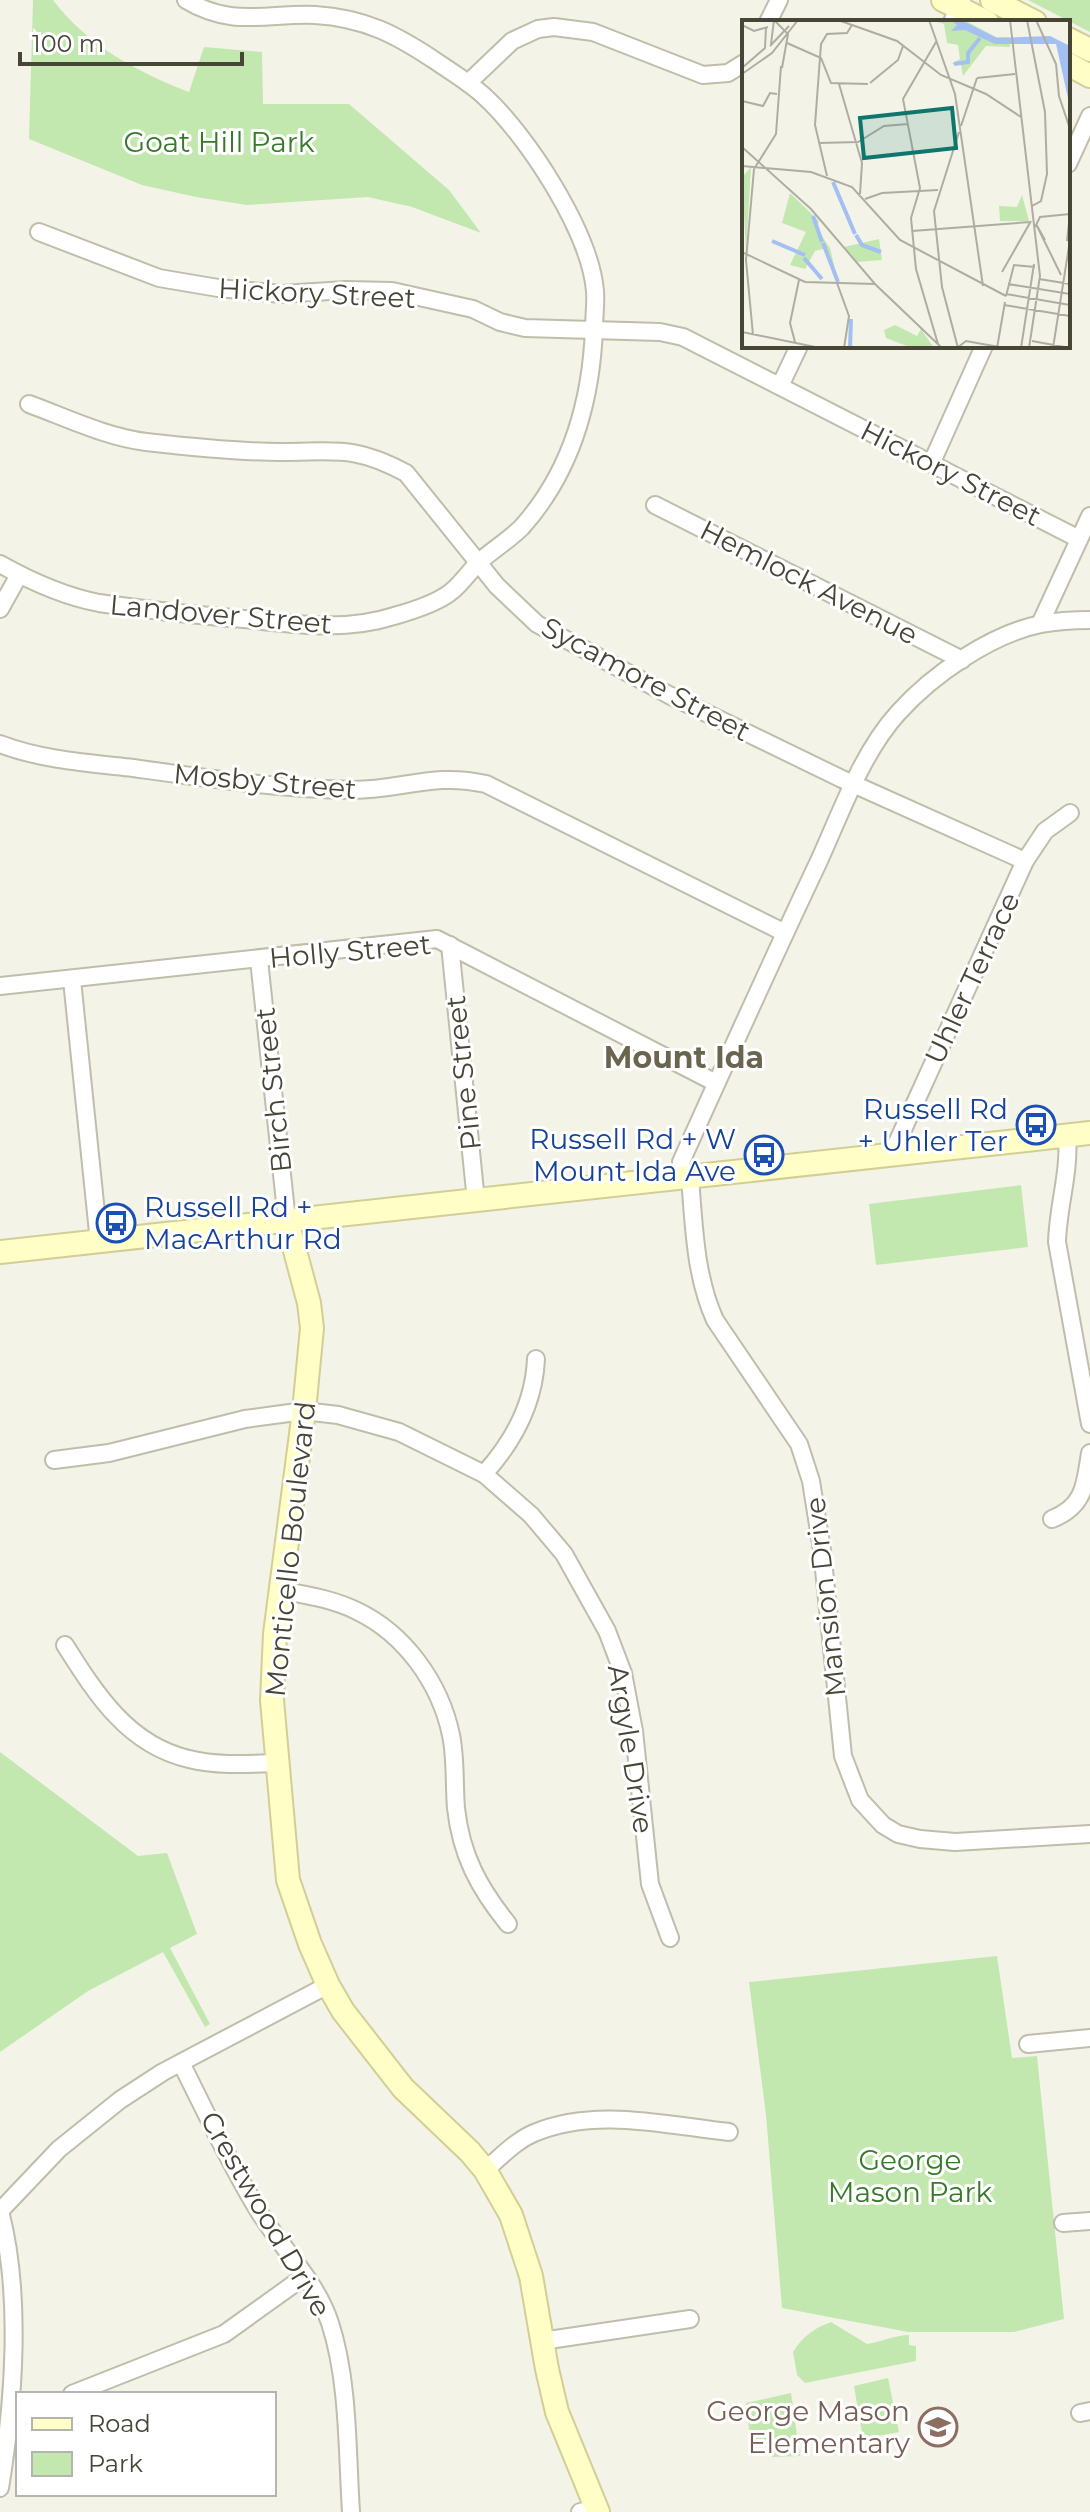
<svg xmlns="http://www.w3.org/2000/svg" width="1090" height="2512" viewBox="0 0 1090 2512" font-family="Montserrat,sans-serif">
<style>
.green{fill:#c2e8b0}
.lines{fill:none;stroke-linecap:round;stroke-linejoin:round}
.street-casing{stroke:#c0bdaa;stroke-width:20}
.secondary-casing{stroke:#d1cf95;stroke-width:26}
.street{stroke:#fff;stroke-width:16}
.secondary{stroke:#fffec7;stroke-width:22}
.labels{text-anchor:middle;stroke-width:6;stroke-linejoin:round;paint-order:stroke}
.park-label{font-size:28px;fill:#357a29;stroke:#fff}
.street-label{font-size:28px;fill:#474536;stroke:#fff}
.transit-label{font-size:28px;fill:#164399;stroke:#fff;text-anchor:end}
.education-label{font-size:28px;fill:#785e54;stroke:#fff;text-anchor:end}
.neighbourhood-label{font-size:30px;font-weight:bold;fill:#6a654e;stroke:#fff}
.inset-river{fill:none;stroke:#a4bff1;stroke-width:4}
.inset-road{fill:none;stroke:#afada1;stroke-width:2}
.view{fill:#0f766e;fill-opacity:0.15;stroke:#0f766e;stroke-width:4}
.inset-edge{fill:none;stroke:#474536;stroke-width:4}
</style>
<rect width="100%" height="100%" fill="#f4f3e8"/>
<g class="green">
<path d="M 33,0 L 53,0 C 87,45 137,72 189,92 L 204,47 L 262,52 L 263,104 L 349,104 L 449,190 L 481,233 L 412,207 L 368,197 L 247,205 L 196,197 L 142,185 L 29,139 Z"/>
<path d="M 1028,0 L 1090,0 L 1090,32 Z"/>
<path d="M 1021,1185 L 1028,1247 L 876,1265 L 869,1204 Z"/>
<path d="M 0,1752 L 138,1856 L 167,1853 L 197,1934 L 170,1948 L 210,2024 L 205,2027 L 163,1952 L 88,1991 L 0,2052 Z"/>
<path d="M 997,1956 L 1012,2058 L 1037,2056 L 1064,2319 L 1014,2332 L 908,2332 L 782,2308 L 766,2115 L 749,1982 Z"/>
<path d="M 831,2322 L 867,2344 C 881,2342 895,2335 909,2335 L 909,2345 L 916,2346 L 916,2361 L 805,2383 L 797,2375 L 793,2352 C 802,2337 814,2328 831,2322 Z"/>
<path d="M 888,2378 L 899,2432 L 863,2439 L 854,2386 Z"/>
<path d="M 791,2393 L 800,2456 L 772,2457 L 771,2445 L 751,2447 L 746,2403 Z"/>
</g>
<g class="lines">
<defs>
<g id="street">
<path d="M 768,22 L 779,0"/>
<path d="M 952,22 L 962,0"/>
<path d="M 468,83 L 512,41 L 538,29 L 554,27 L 593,32 L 703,75 L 728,73 L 744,63"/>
<path d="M 1068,164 L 1090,116"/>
<path d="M 39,232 L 159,278 L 218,288 L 282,294 L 346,290 L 392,291 L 473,309 L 500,322 L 525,328 L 660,332 L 683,337 L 1079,539"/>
<path d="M 780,386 L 799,346"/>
<path d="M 29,404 C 67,418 106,437 146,442 C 190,447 237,452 281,452 C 336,452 354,445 406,473 L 497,586 L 537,624 L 669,695 L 842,779 L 1025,861"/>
<path d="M 932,462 L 984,346"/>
<path d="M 655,505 L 962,660"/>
<path d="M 0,564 C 32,582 63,596 99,603 C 147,610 195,615 244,619 C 294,624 345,632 394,616 C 412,611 438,603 452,591 C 462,583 469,572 478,563 C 492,550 508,541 522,527 C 571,472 591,402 594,329 C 594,317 596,303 595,291 C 590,232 527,135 484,96 C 470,83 453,73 437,62 C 397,35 365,18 315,15 C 267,13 232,28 186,0"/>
<path d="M 0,609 L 19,575"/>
<path d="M 1040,624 L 1090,516"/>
<path d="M 0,744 C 42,760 88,763 133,768 C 205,778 280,789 353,790 C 403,790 433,772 486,784 L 785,933"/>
<path d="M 450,945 L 476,1201"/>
<path d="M 259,960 L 287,1221"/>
<path d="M 72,980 L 99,1242"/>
<path d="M 0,986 L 437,939 L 716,1083"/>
<path d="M 1067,1136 C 1070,1172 1058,1206 1057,1242 L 1090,1424"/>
<path d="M 891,1156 L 1025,861 L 1045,831 L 1070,813"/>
<path d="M 682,1178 L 681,1162 C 726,1062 771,962 818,863 C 841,813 861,754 898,713 C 932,675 991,634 1041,624 C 1057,621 1074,620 1090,620"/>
<path d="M 690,1178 C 694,1226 695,1276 715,1320 L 799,1444 L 811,1481 L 822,1550 L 843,1756 L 860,1800 L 883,1825 L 898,1834 L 920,1839 L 955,1842 L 1090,1834"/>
<path d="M 54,1460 L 109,1453 L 245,1419 L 304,1411 L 338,1415 L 399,1432 L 484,1474 L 531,1515 L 564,1554 L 607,1631 L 623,1673 L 634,1731 L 650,1884 L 670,1938"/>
<path d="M 484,1474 C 513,1442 534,1403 536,1359"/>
<path d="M 1052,1519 C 1085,1506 1085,1484 1090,1453"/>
<path d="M 280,1590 C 306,1595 333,1599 357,1611 C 405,1634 440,1683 451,1735 C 456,1759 454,1784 456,1808 C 461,1855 479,1888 508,1924"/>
<path d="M 65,1645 C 96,1694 128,1745 189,1759 C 216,1766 248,1764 276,1763"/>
<path d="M 1028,2044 L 1090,2038"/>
<path d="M 181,2063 C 206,2112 229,2163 258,2210 C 281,2248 316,2280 330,2323 C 349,2381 347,2452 351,2512"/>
<path d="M 485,2170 C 500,2158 515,2141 534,2133 C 595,2107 665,2125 729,2132"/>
<path d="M 1063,2223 L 1090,2221"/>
<path d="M 542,2341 L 690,2319"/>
<path d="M 72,2394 L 224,2334 L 305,2276"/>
<path d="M 1080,2413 L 1090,2411"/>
<path d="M 0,2488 C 14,2402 22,2295 0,2211 L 59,2149 L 120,2100 L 163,2072 L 328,1985"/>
<path d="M 580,2512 L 597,2509"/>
</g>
<g id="secondary">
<path d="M 943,0 L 987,22"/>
<path d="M 992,0 L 1035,22"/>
<path d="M 1068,39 L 1090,50"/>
<path d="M 1068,64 L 1090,76"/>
<path d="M 287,1221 L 309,1303 L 312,1328 L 304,1411 L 275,1634 L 272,1700 L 288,1880 L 310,1944 L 328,1985 L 343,2011 L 403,2088 L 470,2152 L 485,2170 L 511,2215 L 531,2276 L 547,2369 L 557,2412 L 598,2512"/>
<path d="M 0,1252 L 1090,1133"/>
</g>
</defs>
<use href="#street" class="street-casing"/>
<use href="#secondary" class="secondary-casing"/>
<use href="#street" class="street"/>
<use href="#secondary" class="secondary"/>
</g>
<defs>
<symbol id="bus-ring" viewBox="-11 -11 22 22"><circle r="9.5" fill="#fff" stroke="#1a4fb4" stroke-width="1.5"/><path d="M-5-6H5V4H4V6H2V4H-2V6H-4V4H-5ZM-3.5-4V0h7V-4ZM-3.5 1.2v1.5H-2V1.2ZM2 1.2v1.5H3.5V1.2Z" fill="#1a4fb4"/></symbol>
<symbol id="school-ring" viewBox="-11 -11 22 22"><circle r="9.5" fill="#fff" stroke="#8d6e63" stroke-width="1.5"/><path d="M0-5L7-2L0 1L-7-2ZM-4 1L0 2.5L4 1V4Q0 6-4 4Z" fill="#8d6e63"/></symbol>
</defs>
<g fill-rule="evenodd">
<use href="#bus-ring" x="1014" y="1103" width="44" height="44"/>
<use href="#bus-ring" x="742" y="1133" width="44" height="44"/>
<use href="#bus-ring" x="94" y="1201" width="44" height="44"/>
<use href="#school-ring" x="916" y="2405" width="44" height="44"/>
</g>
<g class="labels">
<g class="park-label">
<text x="219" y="152">Goat Hill Park</text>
<text x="910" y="2170">George<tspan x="910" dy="32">Mason Park</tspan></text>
</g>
<g class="street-label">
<text transform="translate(317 293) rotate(3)" y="10">Hickory Street</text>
<text transform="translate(951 473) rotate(27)" y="10">Hickory Street</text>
<text transform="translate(809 582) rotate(27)" y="10">Hemlock Avenue</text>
<text transform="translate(221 614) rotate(5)" y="10">Landover Street</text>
<text transform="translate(646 679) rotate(28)" y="10">Sycamore Street</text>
<text transform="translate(265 781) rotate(5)" y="10">Mosby Street</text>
<text transform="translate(350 951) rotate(-5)" y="10">Holly Street</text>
<text transform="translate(972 978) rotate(-65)" y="10">Uhler Terrace</text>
<text transform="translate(463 1073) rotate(-96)" y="10">Pine Street</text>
<text transform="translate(273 1090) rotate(-96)" y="10">Birch Street</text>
<text transform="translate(290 1549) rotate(-84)" y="10">Monticello Boulevard</text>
<text transform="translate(825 1597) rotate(-96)" y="10">Mansion Drive</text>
<text transform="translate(631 1749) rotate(81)" y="10">Argyle Drive</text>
<text transform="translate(266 2214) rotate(60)" y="10">Crestwood Drive</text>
</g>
<g class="transit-label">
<text x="1008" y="1119">Russell Rd<tspan x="1008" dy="32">+ Uhler Ter</tspan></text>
<text x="736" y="1149">Russell Rd + W<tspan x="736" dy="32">Mount Ida Ave</tspan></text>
<text x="144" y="1217" text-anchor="start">Russell Rd +<tspan x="144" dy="32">MacArthur Rd</tspan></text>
</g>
<g class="education-label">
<text x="910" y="2421">George Mason<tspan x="910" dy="32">Elementary</tspan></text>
</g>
<g class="neighbourhood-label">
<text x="684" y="1068">Mount Ida</text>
</g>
</g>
<g transform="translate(742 20)">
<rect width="328" height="328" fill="#f4f3e8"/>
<path d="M 187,0 L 222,0 L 254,17 L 267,17 L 268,27 L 244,26 L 221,56 L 219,45 L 209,44 L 218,39 L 216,25 L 205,23 L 202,4 ZM 9,147 L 4,232 L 0,157 ZM 48,173 L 77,201 L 75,209 L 88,228 L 96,262 L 85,228 L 73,231 L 63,249 L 48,245 L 64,212 L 40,203 ZM 280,175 L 287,201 L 258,201 L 257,186 L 275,187 ZM 137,219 L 140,240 L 115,242 L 102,227 ZM 153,305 L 175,316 L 179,309 L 192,328 L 170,328 L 144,318 L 142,310 Z" fill="#c2e8b0"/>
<path d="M 208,0 L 219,0 L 255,18 L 308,16 L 328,26 L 328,87 L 314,24 L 253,24 L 223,10 L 209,11 L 215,5 Z" fill="#a4bff1"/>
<path class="inset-river" d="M 212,44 L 226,42 L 226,33 L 238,18M 91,162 L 113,214M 71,196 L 80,222M 114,215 L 120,225 L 139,232M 30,221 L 63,235M 81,223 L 96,262M 62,238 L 80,259M 108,328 L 109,299"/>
<path class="inset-road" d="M 96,0 L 155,21 L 199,55 L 244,74 L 279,97M 187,0 L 213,74 L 241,266M 268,0 L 298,256 L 287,328M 285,0 L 303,92 L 305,154 L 299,181 L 290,186M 294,0 L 314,44 L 317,76 L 328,109M 33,1 L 46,14 L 40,48M 0,5 L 12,11 L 26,7M 194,22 L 161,79 L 178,168 L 169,198 L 174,249 L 196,324M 45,23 L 79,38 L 89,63 L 126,64M 29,24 L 32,0M 28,26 L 47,6M 0,48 L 23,28 L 24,7M 0,54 L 30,33 L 56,0M 235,58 L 273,54M 128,63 L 156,40 L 161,26M 97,64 L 120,143 L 118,174M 0,81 L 21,86 L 28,73 L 35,74M 219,106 L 235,58M 77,123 L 116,122 L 142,106 L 166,104M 0,127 L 69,189 L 133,264 L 200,328M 0,146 L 69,152 L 110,167 L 158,220 L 264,276M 85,156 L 73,105 L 79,24 L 85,14 L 105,13 L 110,5M 123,179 L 140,173 L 196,170M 293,207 L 298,197 L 328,194M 170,211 L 288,202M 303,220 L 294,204 L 319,255M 325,221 L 328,194M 2,233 L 63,262 L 133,264M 260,252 L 289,201M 297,259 L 328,264M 95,263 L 107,296 L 102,328M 266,264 L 328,274M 264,274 L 328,285M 264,276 L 272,245 L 293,247M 262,285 L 328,296M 0,312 L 78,328M 11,315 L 4,240 L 12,149 L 34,114 L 39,46M 290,321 L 328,328M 53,322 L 48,303 L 57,260M 215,328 L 224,321 L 263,328M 216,328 L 200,267 L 192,191 L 217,112M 255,328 L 263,282M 279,328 L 292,244M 311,328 L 328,220"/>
<path class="view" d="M 210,88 L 214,128 L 122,138 L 118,98 Z"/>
<rect width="328" height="328" class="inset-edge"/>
</g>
<rect x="16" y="2392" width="260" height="104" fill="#ffffff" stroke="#b5b5af" stroke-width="2"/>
<rect x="32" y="2418" width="40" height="12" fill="#fffec7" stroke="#b5b5af" stroke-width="2"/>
<text x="88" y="2432" font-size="24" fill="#474536">Road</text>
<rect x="32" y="2452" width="40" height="24" fill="#c2e8b0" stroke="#b5b5af" stroke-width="2"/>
<text x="88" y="2472" font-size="24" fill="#474536">Park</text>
<path d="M20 52v12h222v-12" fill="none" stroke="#474536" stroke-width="4"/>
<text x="32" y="52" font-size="24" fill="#474536" stroke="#ffffff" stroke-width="6" paint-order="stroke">100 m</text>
</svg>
